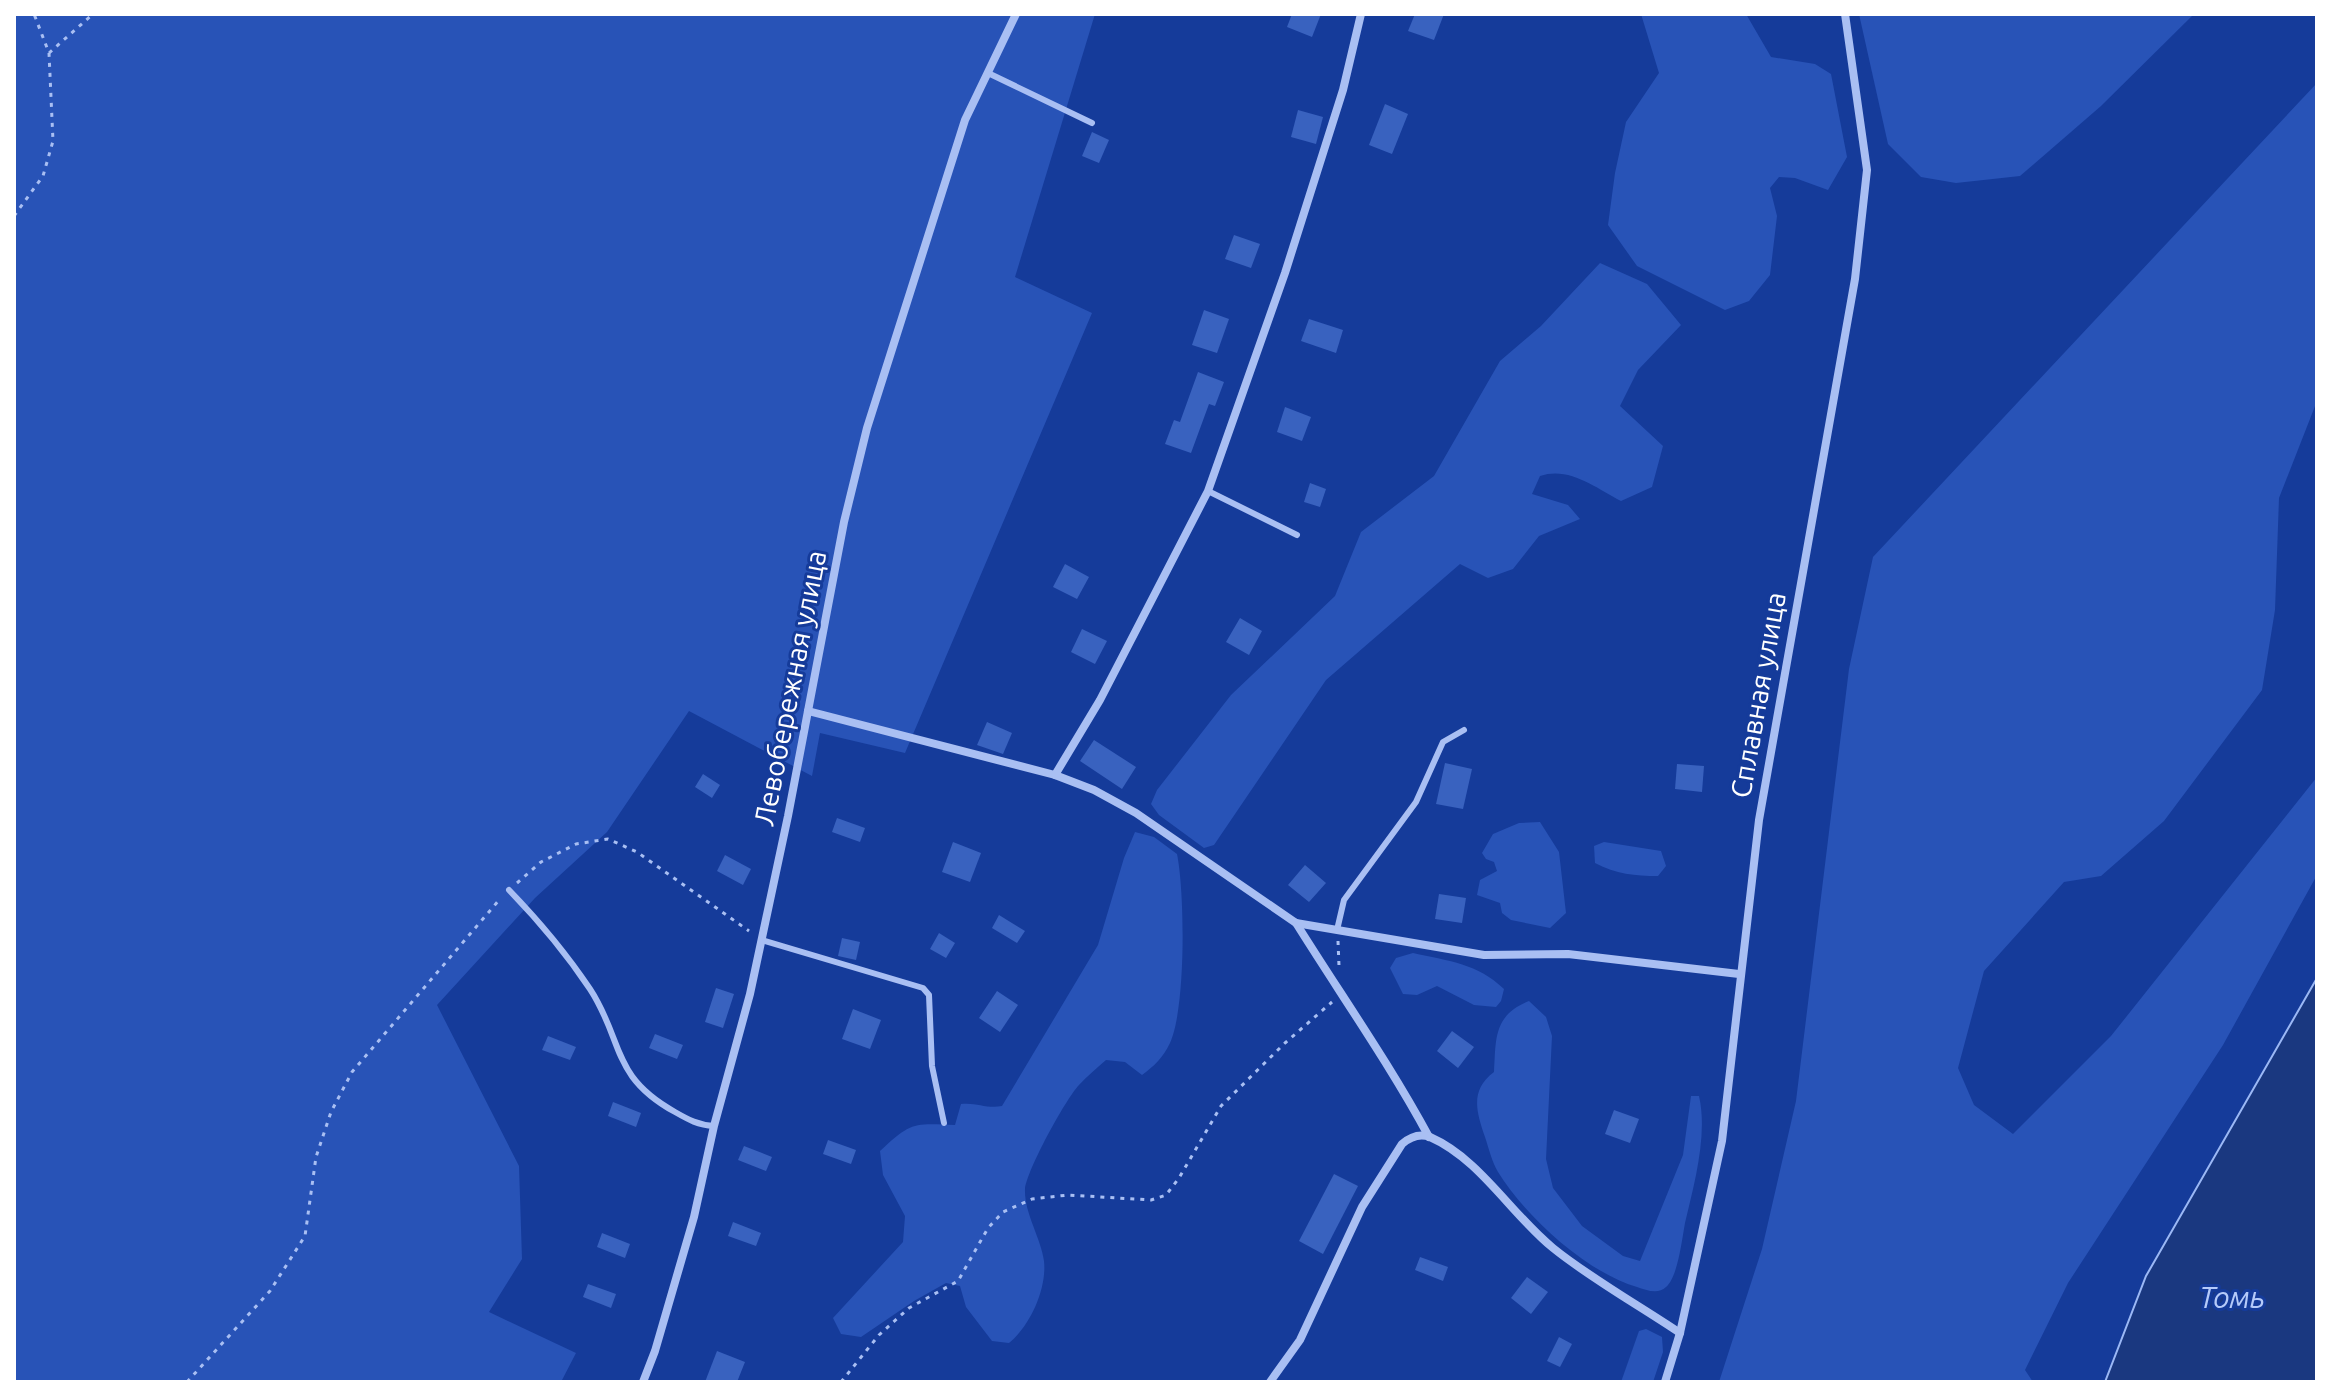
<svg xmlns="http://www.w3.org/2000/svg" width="2331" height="1396" viewBox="0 0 2331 1396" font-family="Ubuntu,sans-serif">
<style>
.green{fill:#2853b7}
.water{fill:#1a3880;stroke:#9bb8f5;stroke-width:2}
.building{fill:#3962bf}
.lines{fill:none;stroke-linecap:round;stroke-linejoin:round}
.path{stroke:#a9bff3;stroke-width:3;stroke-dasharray:4 6;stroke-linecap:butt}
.lane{stroke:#a9bff3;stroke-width:6}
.street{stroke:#a9bff3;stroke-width:8}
.labels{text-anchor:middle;stroke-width:6;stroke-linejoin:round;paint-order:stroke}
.street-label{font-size:28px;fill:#fff;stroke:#153b9a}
.water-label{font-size:30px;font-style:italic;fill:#b5caf9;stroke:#153b9a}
</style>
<rect width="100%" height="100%" fill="#153b9a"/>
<g class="green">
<path d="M 14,14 L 1095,14 L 1015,277 L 1092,313 L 905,753 L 820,733 L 812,776 L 689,711 L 607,832 L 535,898 L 437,1005 L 519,1166 L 522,1259 L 489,1312 L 576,1353 L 561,1382 L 14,1382 Z"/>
<path d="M 1641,14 L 1746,14 L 1771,57 L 1815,64 L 1831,74 L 1847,157 L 1828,190 L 1795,178 L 1779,177 L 1770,188 L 1777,216 L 1770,275 L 1749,301 L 1725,310 L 1637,266 L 1608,225 L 1615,173 L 1626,122 L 1659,73 Z"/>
<path d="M 1859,14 L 2194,14 L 2101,106 L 2020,176 L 1956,183 L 1921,177 L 1888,144 Z"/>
<path d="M 2317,83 L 2317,401 L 2279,498 L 2275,610 L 2262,690 L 2164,821 L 2101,876 L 2064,882 L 1984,971 L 1958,1068 L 1974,1105 L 2013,1134 L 2111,1036 L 2317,777 L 2317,875 L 2223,1045 L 2068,1283 L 2025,1370 L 2033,1382 L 1719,1382 L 1762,1249 L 1796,1101 L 1849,669 L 1873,557 Z"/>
<path d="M 1600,263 L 1647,284 L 1681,325 L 1638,370 L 1620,406 L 1663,446 L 1652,487 L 1621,501 C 1596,488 1569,466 1540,476 L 1532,494 L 1568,505 L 1580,519 L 1539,536 L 1513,569 L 1488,578 L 1460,564 L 1326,680 L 1214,845 L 1204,848 L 1159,815 L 1151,804 L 1157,790 L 1231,695 L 1335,596 L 1361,532 L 1434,476 L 1500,361 L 1541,326 Z"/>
<path d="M 1540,822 L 1559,852 L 1566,913 L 1550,928 L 1511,920 L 1502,913 L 1500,903 L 1477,895 L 1480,880 L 1497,871 L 1494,862 L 1486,859 L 1482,853 L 1493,834 L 1519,823 Z"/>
<path d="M 1135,832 L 1154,837 L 1177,854 C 1185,893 1186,1008 1170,1043 C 1163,1058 1154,1066 1142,1075 L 1125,1062 L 1106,1060 C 1097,1068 1087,1076 1079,1085 C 1065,1100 1027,1170 1025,1189 C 1024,1213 1041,1238 1044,1261 C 1047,1289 1030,1326 1009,1343 L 992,1341 L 966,1307 L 960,1286 L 946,1283 L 914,1301 L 861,1337 L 841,1334 L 833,1318 L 903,1242 L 905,1216 L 883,1175 L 880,1151 C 911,1122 913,1123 955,1125 L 961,1104 C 976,1102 987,1109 1002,1106 L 1098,945 L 1124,858 Z"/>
<path d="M 1604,842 L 1661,851 L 1666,866 L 1658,876 C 1635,876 1616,874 1595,863 L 1594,846 Z"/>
<path d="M 1413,953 C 1448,961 1477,963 1504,989 L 1501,1001 L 1496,1007 L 1474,1005 L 1437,986 L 1417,995 L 1403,994 L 1390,968 L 1396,958 Z"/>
<path d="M 1529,1001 L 1546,1017 L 1552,1036 L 1546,1159 L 1553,1188 L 1582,1226 L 1623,1256 L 1640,1261 L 1683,1155 L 1691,1096 L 1699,1096 C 1708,1135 1694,1185 1685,1223 C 1682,1239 1678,1277 1666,1287 C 1658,1295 1646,1290 1637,1287 C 1586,1272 1526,1217 1498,1172 C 1492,1162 1489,1149 1485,1137 C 1476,1111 1470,1090 1494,1072 C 1496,1040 1493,1015 1529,1001 Z"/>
<path d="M 1646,1329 L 1662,1337 L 1663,1352 L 1653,1382 L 1621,1382 L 1639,1331 Z"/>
</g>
<path class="water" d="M 2317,978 L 2317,1382 L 2105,1382 L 2146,1276 Z"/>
<g class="building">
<path d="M 1292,14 L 1321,14 L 1312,37 L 1287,27 Z"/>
<path d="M 1415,14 L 1444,14 L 1434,40 L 1408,31 Z"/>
<path d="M 1385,104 L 1408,114 L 1392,154 L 1369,145 Z"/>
<path d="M 1298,110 L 1323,117 L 1316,144 L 1291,137 Z"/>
<path d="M 1092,132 L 1109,140 L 1099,163 L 1082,156 Z"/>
<path d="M 1234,235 L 1260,244 L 1251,268 L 1225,259 Z"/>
<path d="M 1204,310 L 1229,319 L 1217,353 L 1192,345 Z"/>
<path d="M 1309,319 L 1343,330 L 1336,353 L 1301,341 Z"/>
<path d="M 1198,372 L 1224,382 L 1215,406 L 1209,404 L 1191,453 L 1165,444 L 1174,420 L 1180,422 Z"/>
<path d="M 1285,407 L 1311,417 L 1302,441 L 1277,432 Z"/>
<path d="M 1310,483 L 1326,489 L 1320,507 L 1304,502 Z"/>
<path d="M 1065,564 L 1089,577 L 1077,599 L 1053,587 Z"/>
<path d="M 1240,618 L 1262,631 L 1249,655 L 1226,642 Z"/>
<path d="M 1082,629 L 1107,641 L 1095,664 L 1071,652 Z"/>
<path d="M 987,722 L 1012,733 L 1003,754 L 977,745 Z"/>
<path d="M 1094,740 L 1136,767 L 1122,789 L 1080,761 Z"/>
<path d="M 1445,763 L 1472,769 L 1463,809 L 1436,804 Z"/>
<path d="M 1677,764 L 1704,766 L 1702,792 L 1675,789 Z"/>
<path d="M 703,774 L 720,785 L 712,798 L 695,787 Z"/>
<path d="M 837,818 L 865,828 L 860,842 L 832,832 Z"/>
<path d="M 953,842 L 981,853 L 970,882 L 942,872 Z"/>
<path d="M 725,855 L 751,869 L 743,885 L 717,871 Z"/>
<path d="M 1305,865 L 1326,883 L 1309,902 L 1288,885 Z"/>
<path d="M 1439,894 L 1466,898 L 1462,923 L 1435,919 Z"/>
<path d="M 999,915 L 1025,931 L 1017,943 L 992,928 Z"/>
<path d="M 939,933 L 955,943 L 946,958 L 930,949 Z"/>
<path d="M 842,938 L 860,942 L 856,960 L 838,956 Z"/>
<path d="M 716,988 L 734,994 L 723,1028 L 705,1022 Z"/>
<path d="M 997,991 L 1018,1005 L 1000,1032 L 979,1018 Z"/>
<path d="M 853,1009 L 881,1020 L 870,1049 L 842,1039 Z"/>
<path d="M 1452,1031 L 1474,1047 L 1458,1068 L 1437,1051 Z"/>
<path d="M 655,1034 L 683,1045 L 677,1059 L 649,1048 Z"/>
<path d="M 548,1036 L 576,1047 L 570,1060 L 542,1050 Z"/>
<path d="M 613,1102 L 641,1113 L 636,1127 L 608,1116 Z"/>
<path d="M 1614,1110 L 1639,1119 L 1630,1143 L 1605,1134 Z"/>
<path d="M 828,1140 L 856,1150 L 851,1164 L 823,1154 Z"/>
<path d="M 744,1146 L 772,1157 L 766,1171 L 738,1160 Z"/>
<path d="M 1334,1174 L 1358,1186 L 1323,1254 L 1299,1241 Z"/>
<path d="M 733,1222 L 761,1233 L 756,1246 L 728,1236 Z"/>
<path d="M 602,1233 L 630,1244 L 625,1258 L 597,1247 Z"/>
<path d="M 1420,1257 L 1448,1267 L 1443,1281 L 1415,1270 Z"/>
<path d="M 1527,1277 L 1548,1292 L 1531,1314 L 1511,1298 Z"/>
<path d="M 588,1284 L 616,1294 L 611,1308 L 583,1297 Z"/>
<path d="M 1559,1337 L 1572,1344 L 1560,1367 L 1547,1361 Z"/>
<path d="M 717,1351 L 745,1362 L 737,1382 L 705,1382 Z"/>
</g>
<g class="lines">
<g class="path">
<path d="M 49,53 L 93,14"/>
<path d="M 14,216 L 43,176 L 53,141 L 49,53 L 34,14"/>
<path d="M 517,883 L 541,862 L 576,844 L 608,839 L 637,852 L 749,931"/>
<path d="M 1338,941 L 1339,966"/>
<path d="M 187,1382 L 270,1291 L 305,1236 L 316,1157 L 331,1112 L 352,1072 L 500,899"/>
<path d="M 841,1382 L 879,1335 L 909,1308 L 958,1281 L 988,1228 L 1003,1212 L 1032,1199 L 1068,1195 L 1151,1200 L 1166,1195 L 1179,1178 L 1221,1106 L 1285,1043 L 1332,1002"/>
</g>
<g class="lane">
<path d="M 988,73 L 1092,123"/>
<path d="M 1208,491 L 1297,535"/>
<path d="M 509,890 C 539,921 566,953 590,989 C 624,1041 610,1076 675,1112 C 689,1120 698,1125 714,1126"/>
<path d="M 1337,930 L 1344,900 L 1416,802 L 1443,742 L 1464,730"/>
<path d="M 762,940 L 923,988 L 929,995 L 932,1066 L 944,1123"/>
</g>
<g class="street">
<path d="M 808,711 L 1055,775 L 1094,790 L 1136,813 L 1296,923 L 1484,955 L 1568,954 L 1739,974"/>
<path d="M 1055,775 L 1100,700 L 1208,491 L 1285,273 L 1343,90 L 1361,14"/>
<path d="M 1296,923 C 1341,995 1389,1063 1429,1137"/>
<path d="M 643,1382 L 655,1351 L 694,1217 L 714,1126 L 750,994 L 788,816 L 844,522 L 867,428 L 965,120 L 1016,14"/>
<path d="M 1270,1382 L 1300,1340 L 1362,1207 L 1402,1144 C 1410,1137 1419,1133 1430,1137 C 1480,1159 1511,1214 1553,1248 C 1590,1278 1640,1306 1680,1333"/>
<path d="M 1665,1382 L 1680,1333 L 1722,1141 L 1759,820 L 1855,279 L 1867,170 L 1845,14"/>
</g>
</g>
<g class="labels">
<g class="street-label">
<text transform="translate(790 688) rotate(-79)" y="10">Левобережная улица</text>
<text transform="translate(1758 695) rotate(-80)" y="10">Сплавная улица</text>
</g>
<g class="water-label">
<text x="2232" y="1308">Томь</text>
</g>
</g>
<rect width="2331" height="1396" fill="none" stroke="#ffffff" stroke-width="32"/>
</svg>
